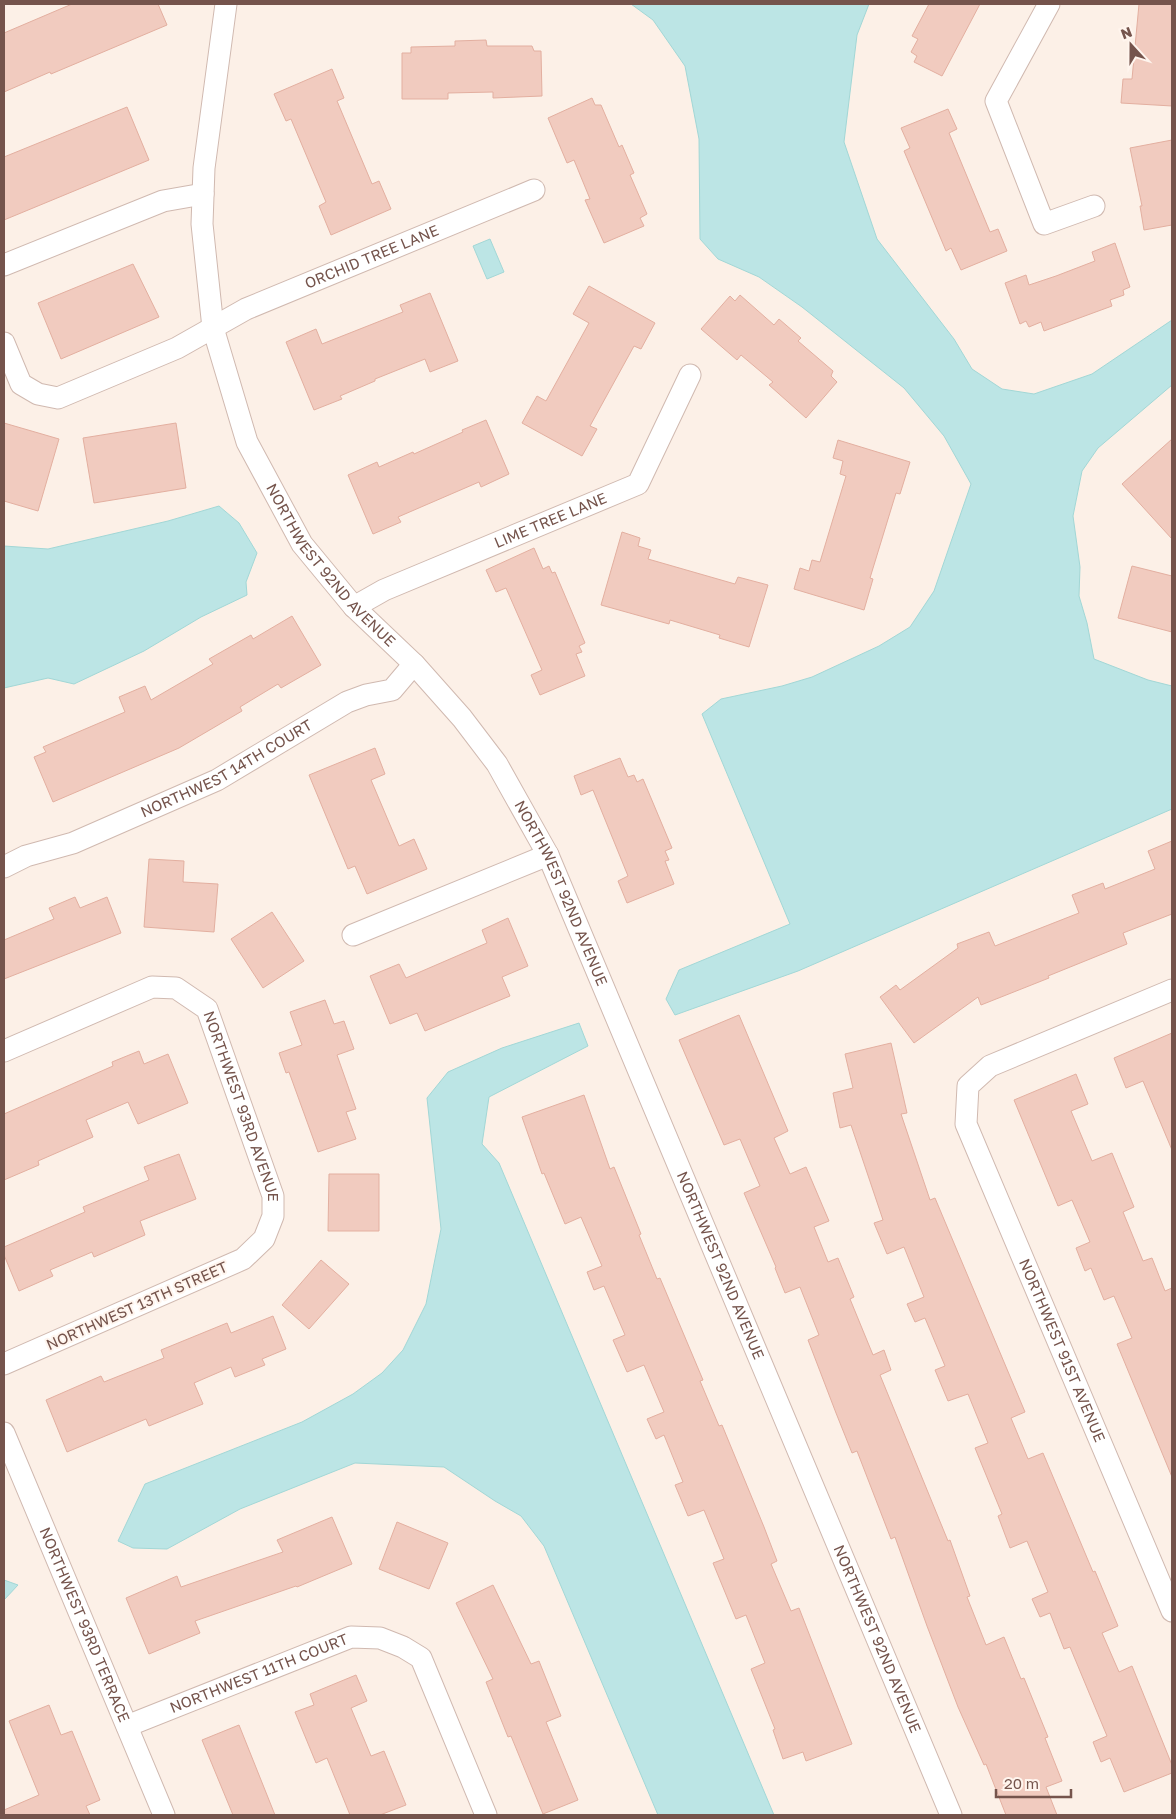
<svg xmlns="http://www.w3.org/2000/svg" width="1176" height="1819" viewBox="0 0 1176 1819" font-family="'Golos Text',sans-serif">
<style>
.water{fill:#bce5e5;stroke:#a2d7d6}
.building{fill:#f1cbbf;stroke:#e3afa0}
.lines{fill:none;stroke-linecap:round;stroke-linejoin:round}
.minor-casing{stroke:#d0b9b0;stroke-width:23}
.minor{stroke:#fff;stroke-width:21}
.labels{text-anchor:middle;stroke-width:4;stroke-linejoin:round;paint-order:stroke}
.street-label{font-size:15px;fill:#75544c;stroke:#fff5ee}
</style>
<rect width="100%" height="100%" fill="#fcf0e7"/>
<g class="water">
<path d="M 631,4 L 869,4 L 857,35 L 844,142 L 877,239 L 954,339 L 972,369 L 1002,389 L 1034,394 L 1092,374 L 1172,320 L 1172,385 L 1098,448 L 1082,471 L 1073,516 L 1080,567 L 1079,596 L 1087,623 L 1094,659 L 1148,680 L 1172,686 L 1172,809 L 798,971 L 675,1015 L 666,999 L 679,970 L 790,924 L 702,714 L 721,699 L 782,686 L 812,677 L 879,646 L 910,627 L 934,591 L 971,484 L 944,436 L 904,388 L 802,307 L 759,277 L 718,259 L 700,239 L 699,139 L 685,66 L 653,20 Z"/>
<path d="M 490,239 L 504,272 L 487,279 L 473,246 Z"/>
<path d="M 219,506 L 239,523 L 257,553 L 246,582 L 247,595 L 201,617 L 144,651 L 74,684 L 48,678 L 4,688 L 4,546 L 48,549 L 168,521 Z"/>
<path d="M 579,1023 L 588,1046 L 489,1097 L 482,1144 L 499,1163 L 774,1815 L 658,1815 L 544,1546 L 521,1516 L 495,1501 L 444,1467 L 355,1463 L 240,1509 L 167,1549 L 133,1548 L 118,1541 L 145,1484 L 302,1422 L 353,1394 L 382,1373 L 403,1350 L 426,1304 L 441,1229 L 427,1098 L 448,1072 L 502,1048 Z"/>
<path d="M 4,1580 L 18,1585 L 4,1600 Z"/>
</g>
<g class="building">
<path d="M 72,4 L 158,4 L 167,25 L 51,74 L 50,72 L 4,92 L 4,33 Z"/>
<path d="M 929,4 L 980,4 L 942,76 L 914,62 L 917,56 L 911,52 L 918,39 L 912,36 Z"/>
<path d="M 1139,4 L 1172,4 L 1172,106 L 1121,103 L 1123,79 L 1132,79 Z"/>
<path d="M 486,40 L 487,46 L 532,46 L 534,51 L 541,51 L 542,96 L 493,98 L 493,92 L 448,93 L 448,99 L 402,99 L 402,53 L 411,53 L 411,47 L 455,46 L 455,41 Z"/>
<path d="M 332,69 L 344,98 L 337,101 L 372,184 L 379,181 L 391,209 L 331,235 L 319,206 L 326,202 L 291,119 L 286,121 L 274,94 Z"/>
<path d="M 592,98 L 595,105 L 601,105 L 619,147 L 622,145 L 634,173 L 630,175 L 647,214 L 640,218 L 644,226 L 604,243 L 585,200 L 590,199 L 574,160 L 567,163 L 548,118 Z"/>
<path d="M 127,107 L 149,160 L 4,220 L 4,157 Z"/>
<path d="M 948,109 L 957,129 L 949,133 L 990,232 L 998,229 L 1007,251 L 961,270 L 951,248 L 946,251 L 904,151 L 910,148 L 901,128 Z"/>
<path d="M 1172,140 L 1172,225 L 1144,230 L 1140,206 L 1142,206 L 1130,148 Z"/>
<path d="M 1115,243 L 1130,287 L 1123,290 L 1124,295 L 1110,300 L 1112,306 L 1044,331 L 1041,322 L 1029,327 L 1026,321 L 1020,324 L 1005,283 L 1026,275 L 1029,285 L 1056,276 L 1095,261 L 1092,252 Z"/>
<path d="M 133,264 L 159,317 L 61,359 L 38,303 Z"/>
<path d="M 589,286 L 655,323 L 641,349 L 634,346 L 590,426 L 597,429 L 582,456 L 522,423 L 537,396 L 546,401 L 589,323 L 573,314 Z"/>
<path d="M 430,293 L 458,361 L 430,372 L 425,359 L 375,379 L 375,381 L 340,396 L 342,399 L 314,410 L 286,342 L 316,329 L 322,344 L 403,312 L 400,305 Z"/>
<path d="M 740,295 L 774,325 L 779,319 L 801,338 L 798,341 L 833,371 L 831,376 L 837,382 L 806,418 L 769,385 L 773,382 L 741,355 L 737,360 L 701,329 L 730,296 L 735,301 Z"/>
<path d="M 486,420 L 509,474 L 481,487 L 479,482 L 398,517 L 401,522 L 373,534 L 348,475 L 377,462 L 379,467 L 413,452 L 414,454 L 463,432 L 462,430 Z"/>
<path d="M 4,423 L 59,439 L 38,511 L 4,501 Z"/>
<path d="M 176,423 L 186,488 L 94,503 L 83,438 Z"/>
<path d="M 1172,439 L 1172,539 L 1122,484 Z"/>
<path d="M 838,440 L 910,462 L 900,494 L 896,493 L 870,578 L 873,579 L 864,610 L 794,589 L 800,568 L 809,571 L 812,560 L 820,562 L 846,476 L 840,474 L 843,461 L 833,458 Z"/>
<path d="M 622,532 L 640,538 L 638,546 L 651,550 L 648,559 L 735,584 L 738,577 L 768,585 L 749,647 L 719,638 L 720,635 L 670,620 L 669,624 L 601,605 Z"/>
<path d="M 534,548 L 543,569 L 549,566 L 552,573 L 555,572 L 585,643 L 579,646 L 582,652 L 576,654 L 585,676 L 540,695 L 531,675 L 542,670 L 506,588 L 496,592 L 486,570 Z"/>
<path d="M 1132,566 L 1172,576 L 1172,632 L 1118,618 Z"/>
<path d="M 292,616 L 321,665 L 281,688 L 278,684 L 240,707 L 242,711 L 179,748 L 53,802 L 34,757 L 46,752 L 43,747 L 125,712 L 119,697 L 145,686 L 151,700 L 213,664 L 209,659 L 251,635 L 253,639 Z"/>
<path d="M 375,748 L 385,774 L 371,780 L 399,846 L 414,839 L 427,869 L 367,894 L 355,866 L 348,869 L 309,775 Z"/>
<path d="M 620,758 L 628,777 L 634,775 L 637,782 L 643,779 L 672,848 L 665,851 L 669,860 L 665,861 L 674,884 L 627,903 L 618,881 L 628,876 L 593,790 L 581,795 L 574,776 Z"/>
<path d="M 1172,841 L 1172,914 L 1123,933 L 1127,944 L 1048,976 L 1049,978 L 981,1005 L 978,997 L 914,1043 L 880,997 L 896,985 L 900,990 L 958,948 L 957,944 L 989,932 L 995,946 L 1079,913 L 1072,895 L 1103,883 L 1105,889 L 1155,869 L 1148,851 Z"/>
<path d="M 149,859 L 184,861 L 183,882 L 218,884 L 214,932 L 144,927 Z"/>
<path d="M 75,897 L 80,908 L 107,897 L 121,933 L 4,979 L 4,940 L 54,919 L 49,908 Z"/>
<path d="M 272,912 L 304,961 L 263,988 L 231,939 Z"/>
<path d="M 508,918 L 528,966 L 502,977 L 510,996 L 425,1031 L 417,1013 L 390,1024 L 370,976 L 399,964 L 406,978 L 487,943 L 482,930 Z"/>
<path d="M 325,1000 L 334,1024 L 344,1021 L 354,1049 L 337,1055 L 356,1109 L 346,1112 L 356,1139 L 318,1152 L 289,1072 L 286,1073 L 279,1053 L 302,1045 L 290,1012 Z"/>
<path d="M 739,1015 L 788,1131 L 774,1138 L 790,1174 L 806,1167 L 829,1221 L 814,1227 L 828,1262 L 838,1258 L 854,1297 L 850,1299 L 873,1355 L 884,1350 L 891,1370 L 880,1375 L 948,1541 L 950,1540 L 970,1596 L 967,1597 L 986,1645 L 1004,1637 L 1021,1679 L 1024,1678 L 1048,1737 L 1045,1738 L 1062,1781 L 1046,1787 L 1057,1815 L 1006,1815 L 986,1764 L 984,1765 L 958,1707 L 927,1626 L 895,1537 L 891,1539 L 857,1451 L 852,1453 L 836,1413 L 808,1340 L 819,1335 L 800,1287 L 785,1293 L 775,1268 L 776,1267 L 744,1193 L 760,1186 L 740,1139 L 724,1145 L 679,1040 Z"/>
<path d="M 1172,1033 L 1172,1150 L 1143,1081 L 1126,1088 L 1114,1058 Z"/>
<path d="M 891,1043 L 907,1113 L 901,1114 L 930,1200 L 935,1198 L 1025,1412 L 1011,1418 L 1028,1459 L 1043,1453 L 1093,1572 L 1095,1571 L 1118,1626 L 1102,1633 L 1119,1672 L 1132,1666 L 1172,1765 L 1172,1773 L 1124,1792 L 1110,1758 L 1101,1762 L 1093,1742 L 1107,1736 L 1070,1647 L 1064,1649 L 1050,1613 L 1040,1617 L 1032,1599 L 1048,1592 L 1027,1541 L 1010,1548 L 998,1516 L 1002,1514 L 975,1448 L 988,1443 L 968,1394 L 948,1401 L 935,1370 L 945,1366 L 925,1318 L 915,1322 L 907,1304 L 924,1297 L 904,1247 L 887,1254 L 874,1223 L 883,1220 L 851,1125 L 840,1128 L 833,1093 L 853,1088 L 845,1054 Z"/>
<path d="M 139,1051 L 144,1064 L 168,1054 L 188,1103 L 138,1124 L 128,1102 L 86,1120 L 93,1137 L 38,1161 L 39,1165 L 4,1180 L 4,1114 L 113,1066 L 112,1062 Z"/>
<path d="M 1076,1074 L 1088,1104 L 1071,1111 L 1092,1161 L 1112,1153 L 1134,1207 L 1123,1212 L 1143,1261 L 1152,1258 L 1165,1291 L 1172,1288 L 1172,1477 L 1117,1344 L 1132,1338 L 1114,1296 L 1104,1300 L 1091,1268 L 1085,1271 L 1076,1248 L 1090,1242 L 1072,1200 L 1058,1206 L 1014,1100 Z"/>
<path d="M 584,1095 L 610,1169 L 614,1167 L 641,1234 L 639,1235 L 657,1279 L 660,1278 L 703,1380 L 700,1381 L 719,1426 L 722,1425 L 764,1527 L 777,1561 L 771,1564 L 791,1611 L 799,1608 L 852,1744 L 806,1761 L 803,1752 L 783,1759 L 773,1730 L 775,1729 L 751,1669 L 765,1663 L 746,1615 L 736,1619 L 713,1563 L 724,1559 L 704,1510 L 688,1516 L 675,1485 L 683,1482 L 664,1435 L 656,1439 L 647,1419 L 664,1412 L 644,1365 L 627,1372 L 613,1340 L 625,1335 L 604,1286 L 594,1290 L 587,1272 L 602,1266 L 581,1217 L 565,1224 L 544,1173 L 542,1174 L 522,1117 Z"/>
<path d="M 179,1154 L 196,1199 L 140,1221 L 145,1235 L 94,1257 L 92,1252 L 50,1270 L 53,1276 L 19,1291 L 4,1255 L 4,1247 L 85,1212 L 83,1207 L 149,1180 L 144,1167 Z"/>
<path d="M 329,1174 L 379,1174 L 379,1231 L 328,1231 Z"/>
<path d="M 321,1260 L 349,1284 L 309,1329 L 282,1305 Z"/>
<path d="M 273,1316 L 286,1349 L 262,1359 L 265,1365 L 235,1377 L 231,1367 L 194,1383 L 203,1404 L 149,1426 L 146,1419 L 67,1452 L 46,1400 L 101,1376 L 104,1382 L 164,1358 L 161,1350 L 227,1323 L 231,1333 Z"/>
<path d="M 332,1517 L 352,1564 L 297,1587 L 296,1586 L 195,1621 L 200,1633 L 149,1654 L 126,1598 L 177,1576 L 181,1587 L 283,1552 L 277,1540 Z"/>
<path d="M 397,1522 L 448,1543 L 429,1589 L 379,1569 Z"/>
<path d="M 493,1585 L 531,1664 L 539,1661 L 561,1716 L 546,1722 L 578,1800 L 543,1814 L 511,1736 L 508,1737 L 486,1682 L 493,1679 L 456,1603 Z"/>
<path d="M 356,1675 L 367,1701 L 351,1708 L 371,1756 L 384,1751 L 406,1805 L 380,1815 L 350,1815 L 327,1758 L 316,1763 L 295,1712 L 314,1705 L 310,1694 Z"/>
<path d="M 49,1705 L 61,1735 L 72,1731 L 100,1800 L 86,1806 L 90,1815 L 4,1815 L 4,1810 L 39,1795 L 9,1721 Z"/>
<path d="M 239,1725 L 275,1815 L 233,1815 L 202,1740 Z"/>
</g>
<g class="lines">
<defs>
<g id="minor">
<path id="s1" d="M 226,4 L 204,168 L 202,224 L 213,328 L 247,442 L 302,544 L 354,607 L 414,664 L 462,718 L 497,764 L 548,855 L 951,1815"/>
<path d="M 1049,4 L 996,101 L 1044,224 L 1094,206"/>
<path d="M 4,265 L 163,201 L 203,194"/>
<path id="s2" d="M 4,343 L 21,384 L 38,394 L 58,398 L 177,348 L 246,309 L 534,190"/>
<path id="s3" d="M 354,607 L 384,590 L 638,484 L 690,375"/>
<path id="s4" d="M 4,867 L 26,856 L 73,843 L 217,780 L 347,702 L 366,695 L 392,690 L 414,664"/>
<path d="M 353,935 L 548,855"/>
<path id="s5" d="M 1172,990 L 990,1066 L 968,1086 L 966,1124 L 1172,1611"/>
<path id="s6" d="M 4,1051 L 152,987 L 176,988 L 207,1009 L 273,1196 L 273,1216 L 264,1239 L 243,1259 L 4,1364"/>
<path id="s7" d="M 4,1433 L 164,1815"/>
<path id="s8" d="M 127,1726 L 351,1637 L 380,1638 L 403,1647 L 421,1658 L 486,1815"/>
</g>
</defs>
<use href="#minor" class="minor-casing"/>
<use href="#minor" class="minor"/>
</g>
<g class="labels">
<g class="street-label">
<text dy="5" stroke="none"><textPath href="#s2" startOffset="429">ORCHID TREE LANE</textPath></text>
<text dy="5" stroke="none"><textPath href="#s3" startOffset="215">LIME TREE LANE</textPath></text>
<text dy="5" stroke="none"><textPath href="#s1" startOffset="595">NORTHWEST 92ND AVENUE</textPath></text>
<text dy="5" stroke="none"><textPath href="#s4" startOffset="244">NORTHWEST 14TH COURT</textPath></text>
<text dy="5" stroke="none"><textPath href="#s1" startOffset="1000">NORTHWEST 92ND AVENUE</textPath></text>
<text dy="5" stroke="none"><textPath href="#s6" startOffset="326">NORTHWEST 93RD AVENUE</textPath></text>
<text dy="5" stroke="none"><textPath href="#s1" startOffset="1405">NORTHWEST 92ND AVENUE</textPath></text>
<text transform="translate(137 1306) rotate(-24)" y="5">NORTHWEST 13TH STREET</text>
<text dy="5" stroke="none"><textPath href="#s5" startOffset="511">NORTHWEST 91ST AVENUE</textPath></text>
<text dy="5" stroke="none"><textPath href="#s7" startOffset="208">NORTHWEST 93RD TERRACE</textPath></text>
<text dy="5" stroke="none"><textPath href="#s1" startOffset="1810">NORTHWEST 92ND AVENUE</textPath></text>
<text dy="5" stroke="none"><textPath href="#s8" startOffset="142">NORTHWEST 11TH COURT</textPath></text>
</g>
</g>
<rect width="1176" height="1819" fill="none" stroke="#75544c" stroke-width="10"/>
<g transform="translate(1131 45) rotate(339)" stroke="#fff5ee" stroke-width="4" paint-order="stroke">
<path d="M0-4L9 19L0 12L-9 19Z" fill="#75544c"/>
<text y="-8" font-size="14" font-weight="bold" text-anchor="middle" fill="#75544c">N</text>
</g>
<path d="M996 1789v8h75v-8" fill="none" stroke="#75544c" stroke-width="2.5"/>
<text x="1004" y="1789" font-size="15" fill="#75544c" stroke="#fff5ee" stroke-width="4" paint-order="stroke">20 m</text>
</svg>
